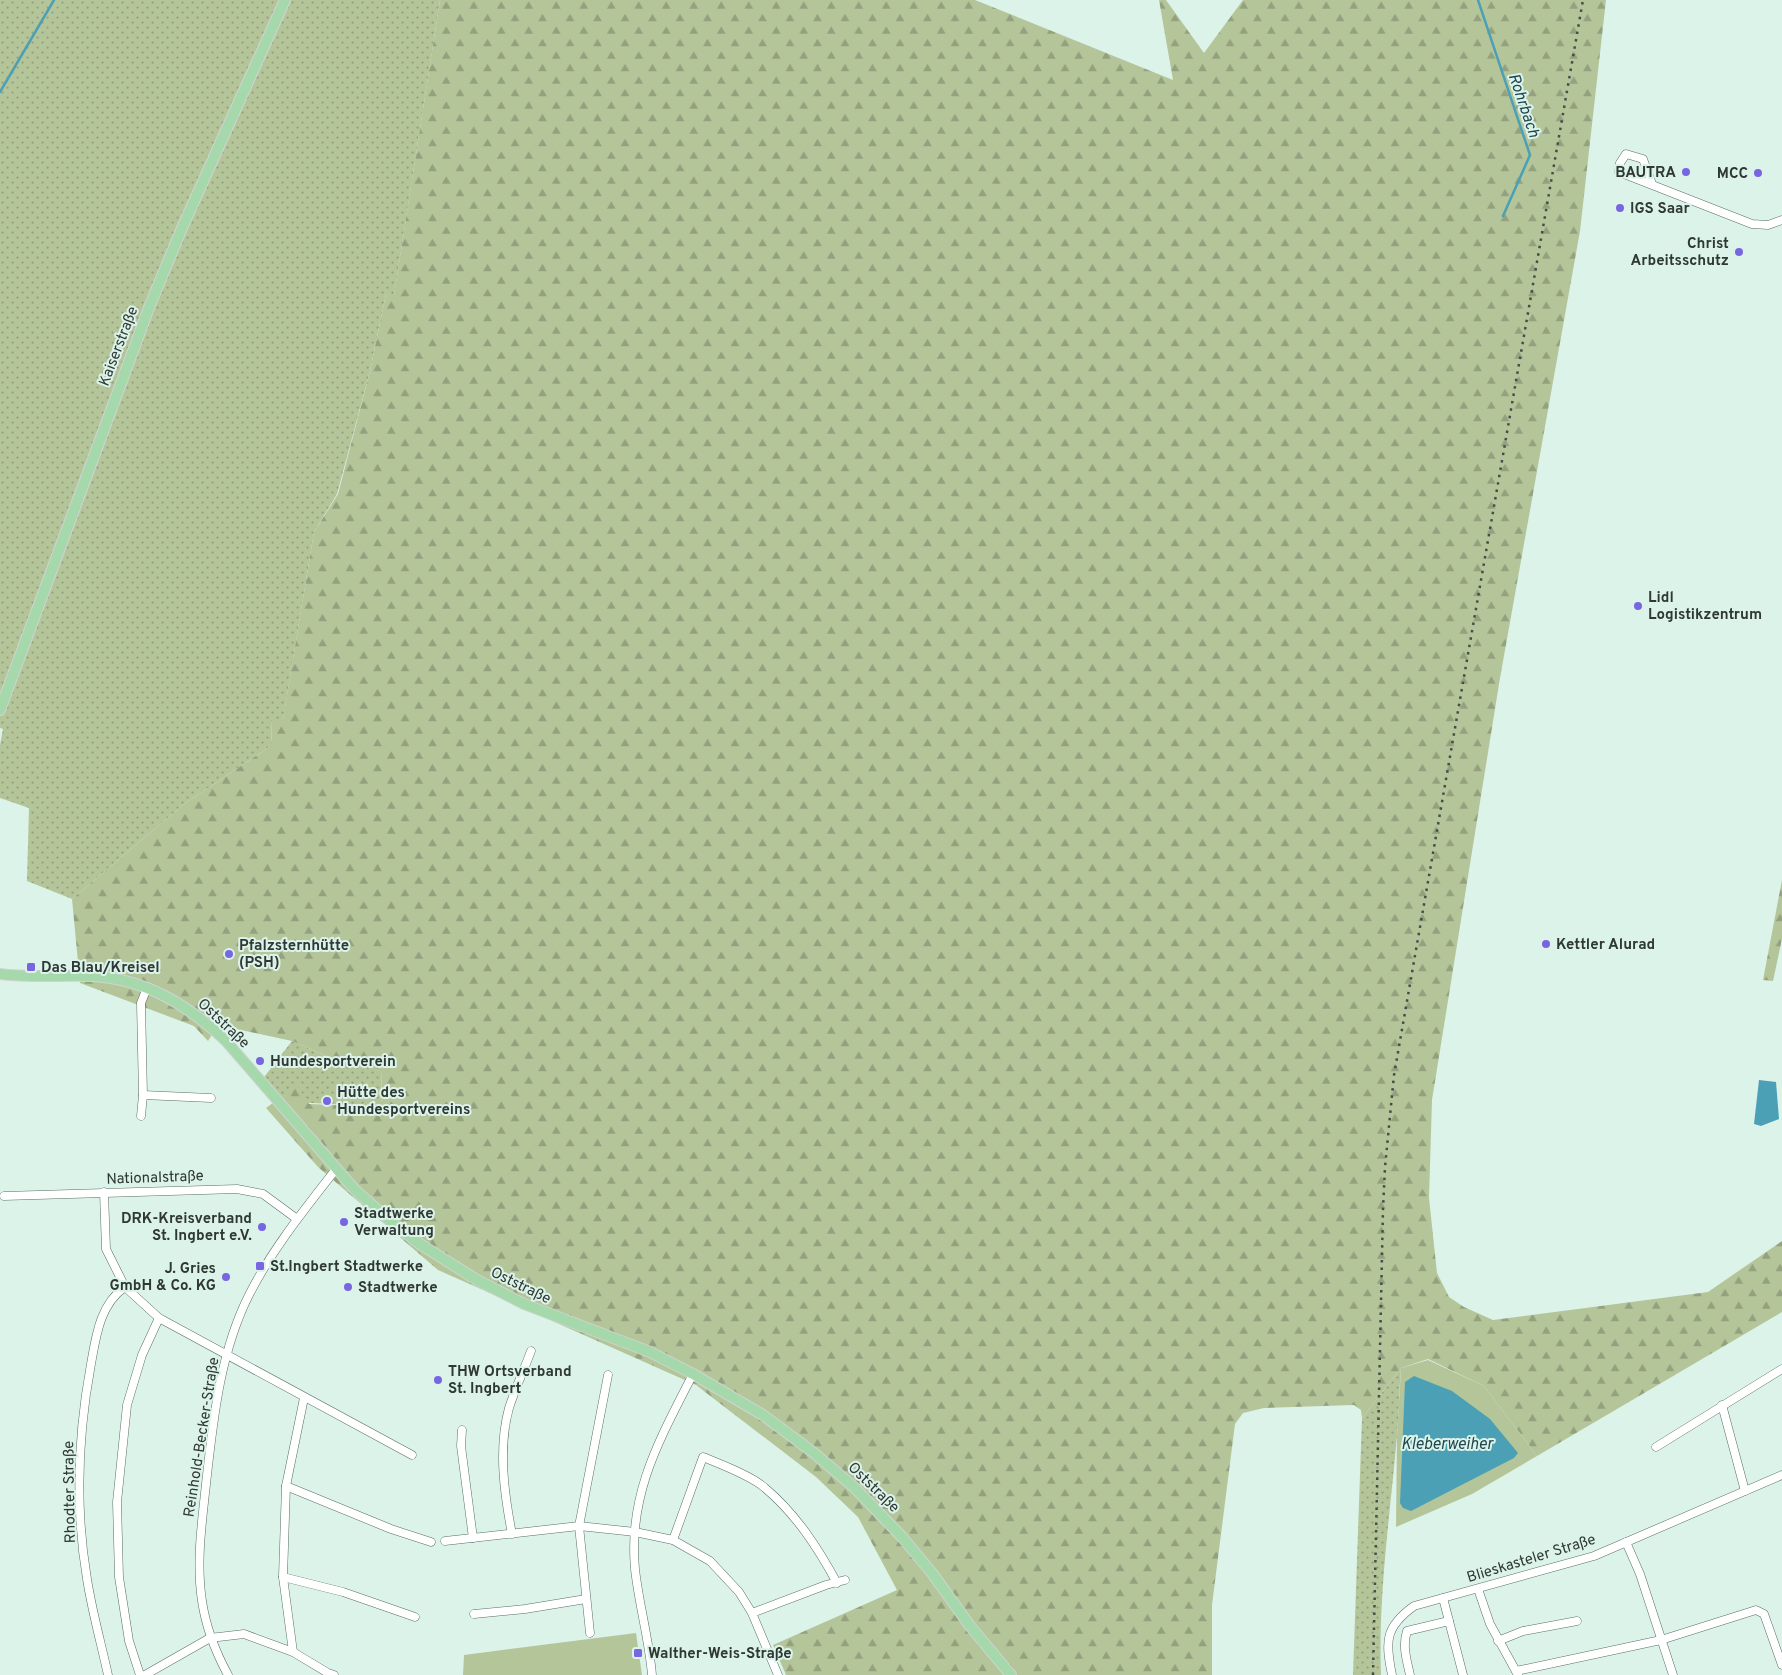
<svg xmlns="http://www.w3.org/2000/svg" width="1782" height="1675" viewBox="0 0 1782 1675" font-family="Overpass,sans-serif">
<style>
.grass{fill:url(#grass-dots)}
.forest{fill:url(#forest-firs)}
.park{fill:#b5c59a}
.water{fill:#4ba0b5}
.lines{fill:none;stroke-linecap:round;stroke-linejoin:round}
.stream{stroke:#4ba0b5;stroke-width:2.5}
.minor-casing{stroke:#5a6e66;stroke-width:9}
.major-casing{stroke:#d1d3d2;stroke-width:12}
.minor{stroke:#fff;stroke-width:8}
.major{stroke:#a5d9ac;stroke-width:10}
.rail{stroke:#434e49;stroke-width:2.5;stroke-dasharray:2.5 5;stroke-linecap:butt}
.poi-dot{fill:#7865e0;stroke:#dcf3ea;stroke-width:2}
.labels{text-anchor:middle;stroke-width:4;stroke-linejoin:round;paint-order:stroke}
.poi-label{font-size:15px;font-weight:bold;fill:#2f3834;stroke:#dcf3ea;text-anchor:start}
.street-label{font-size:15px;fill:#2f3834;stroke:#dcf3ea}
.water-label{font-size:16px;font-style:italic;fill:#204751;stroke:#dcf3ea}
</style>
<defs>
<pattern id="grass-dots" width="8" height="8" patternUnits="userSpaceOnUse" patternTransform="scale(1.25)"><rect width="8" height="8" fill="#b5c59a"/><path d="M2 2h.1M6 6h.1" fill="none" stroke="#94a17e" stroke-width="1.8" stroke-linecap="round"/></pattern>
<pattern id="forest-firs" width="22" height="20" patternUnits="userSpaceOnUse" patternTransform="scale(1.25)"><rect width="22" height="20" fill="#b5c59a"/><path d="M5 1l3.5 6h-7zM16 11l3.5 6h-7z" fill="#94a17e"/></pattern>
</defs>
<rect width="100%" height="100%" fill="#dcf3ea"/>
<g class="grass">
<path d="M 0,0 L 440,0 L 394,296 L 386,294 L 370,371 L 337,494 L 314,532 L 283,720 L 271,721 L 272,745 L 183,805 L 72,899 L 27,881 L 29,808 L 0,798 L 0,745 L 3,729 L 0,728 Z"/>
<path d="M 292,1041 L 331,1058 L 351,1060 L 377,1058 L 381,1066 L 382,1107 L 277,1101 L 261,1081 Z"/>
<path d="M 1401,1368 C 1399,1391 1399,1413 1397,1436 C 1390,1516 1378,1595 1381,1675 L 1353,1675 L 1362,1418 Z"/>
</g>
<g class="forest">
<path d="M 440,0 L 975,0 L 1173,80 L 1159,0 L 1166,0 L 1204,53 L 1243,0 L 1606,0 L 1580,231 L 1500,678 L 1432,1100 L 1429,1198 L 1437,1273 L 1449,1297 L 1464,1307 L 1493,1320 L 1708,1292 L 1782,1241 L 1782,1312 L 1537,1456 L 1484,1386 L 1428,1359 L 1401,1368 L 1362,1418 L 1361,1410 L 1354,1405 L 1264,1408 L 1243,1413 L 1235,1424 L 1212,1605 L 1212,1675 L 786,1675 L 773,1645 L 897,1590 L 858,1517 L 816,1477 L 696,1385 L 438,1270 L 318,1167 L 266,1108 L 297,1085 L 309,1104 L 382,1107 L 381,1066 L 377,1059 L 351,1060 L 331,1058 L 292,1041 L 218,1025 L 208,1041 L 194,1026 L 80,983 L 72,899 L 183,805 L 272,745 L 271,720 L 283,719 L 314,532 L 338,494 L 370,371 L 386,294 L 394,295 Z"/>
<path d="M 1782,880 L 1782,939 L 1773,981 L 1763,980 Z"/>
</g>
<g class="park">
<path d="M 1428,1360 L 1484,1386 L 1537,1456 L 1472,1494 L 1396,1527 L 1397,1436 L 1401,1368 Z"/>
<path d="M 636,1633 L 642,1675 L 463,1675 L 464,1655 Z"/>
</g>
<g class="water">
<path d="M 1759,1080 L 1776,1082 L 1779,1119 L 1761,1126 L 1754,1124 Z"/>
<path d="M 1414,1376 L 1452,1391 L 1490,1419 L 1518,1453 L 1514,1458 L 1411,1511 L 1403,1508 L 1400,1503 L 1405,1382 Z"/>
</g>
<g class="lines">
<g class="stream">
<path d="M 1478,0 L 1530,155 L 1503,216"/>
<path d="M 0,92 L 54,0"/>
</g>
<defs>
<g id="minor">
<path d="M 1652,184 L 1643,159 L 1626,154 L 1620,163 L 1619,172 L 1752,224 L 1768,225 L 1782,220"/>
<path d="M 143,1095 L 211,1098"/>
<path d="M 141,1116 L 143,1095 L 141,1003 L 147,988"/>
<path d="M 104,1192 L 106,1249 L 125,1287"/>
<path d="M 4,1196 L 237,1189 L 263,1194 L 297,1219"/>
<path d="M 304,1398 L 286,1486 L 391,1529 L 431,1542"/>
<path d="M 1722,1405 L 1745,1491"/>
<path d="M 462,1430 L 461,1446 L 473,1538"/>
<path d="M 1656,1447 L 1782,1369"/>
<path d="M 286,1486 L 283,1577 L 293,1652"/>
<path d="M 512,1534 C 504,1493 498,1448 509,1408 C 515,1389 524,1370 531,1351"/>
<path d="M 673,1540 L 703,1457 C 720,1464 752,1476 765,1488 C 796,1514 818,1548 837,1583"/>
<path d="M 445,1541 L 579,1526 L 635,1532 L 673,1540 L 710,1561 L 739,1592 L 752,1613 L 778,1675"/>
<path d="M 1626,1542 L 1640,1574 L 1673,1675"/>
<path d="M 283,1577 L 343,1592 L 415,1617"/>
<path d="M 1478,1589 L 1490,1624 L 1518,1675"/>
<path d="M 1443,1598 L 1463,1675"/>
<path d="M 752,1613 L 826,1585 L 845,1580"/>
<path d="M 474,1614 L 525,1609 L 586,1599"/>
<path d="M 590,1633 L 579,1526 L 608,1375"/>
<path d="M 1498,1641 L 1523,1631 L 1577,1621"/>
<path d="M 1516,1671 L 1661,1640 L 1756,1610 L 1764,1614 L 1782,1665"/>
<path d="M 108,1675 C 101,1643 92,1611 87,1579 C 75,1508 78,1434 91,1364 C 96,1336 100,1304 125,1287 L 159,1318 L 412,1455"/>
<path d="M 140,1675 L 129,1641 L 119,1577 L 117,1502 L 127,1405 L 142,1355 L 159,1318"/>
<path d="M 145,1675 L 210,1638 L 244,1634 L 293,1652 L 328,1673 L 334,1675"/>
<path d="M 228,1675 C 215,1651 206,1628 202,1601 C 196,1562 202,1522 206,1484 C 213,1420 220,1351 250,1293 C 273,1248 305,1209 336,1169"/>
<path d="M 652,1675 C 649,1639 639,1605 635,1569 C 628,1493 660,1439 693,1374"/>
<path d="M 1392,1675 C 1385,1641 1385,1627 1414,1606 L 1594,1556 L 1782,1475"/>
<path d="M 1410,1675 C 1407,1661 1402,1646 1407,1631 L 1449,1621"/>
</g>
<g id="major">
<path d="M 0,710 L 150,305 L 182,228 L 285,0"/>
<path d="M 0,974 C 31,978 61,975 92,976 C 146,979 188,1005 226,1041 L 355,1190 L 396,1226 L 420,1244 L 477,1280 L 524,1304 L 650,1352 L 693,1374 L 763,1415 L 814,1453 L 855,1488 L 902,1537 L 932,1573 L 970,1626 L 1011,1675"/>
</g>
</defs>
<use href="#minor" class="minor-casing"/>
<use href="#major" class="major-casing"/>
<use href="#minor" class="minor"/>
<use href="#major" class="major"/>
<path class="rail" d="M 1373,1675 L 1383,1209 L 1385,1167 L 1394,1075 L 1583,0"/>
</g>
<g class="poi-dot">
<circle cx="1686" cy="172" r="5"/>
<circle cx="1758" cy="173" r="5"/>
<circle cx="1620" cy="208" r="5"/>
<circle cx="1739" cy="252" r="5"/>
<circle cx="1638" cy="606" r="5"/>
<circle cx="1546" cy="944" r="5"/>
<circle cx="229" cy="954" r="5"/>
<rect x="26" y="962" width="10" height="10" rx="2.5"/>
<circle cx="260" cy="1061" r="5"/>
<circle cx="327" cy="1101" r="5"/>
<circle cx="344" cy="1222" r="5"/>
<circle cx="262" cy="1227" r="5"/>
<rect x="255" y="1261" width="10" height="10" rx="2.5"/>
<circle cx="226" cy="1277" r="5"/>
<circle cx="348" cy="1287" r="5"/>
<circle cx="438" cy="1380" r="5"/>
<rect x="633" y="1648" width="10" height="10" rx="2.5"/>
</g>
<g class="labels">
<g class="poi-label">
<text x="1676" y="177" text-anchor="end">BAUTRA</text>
<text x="1748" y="178" text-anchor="end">MCC</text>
<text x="1630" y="213">IGS Saar</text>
<text x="1729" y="248" text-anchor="end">Christ<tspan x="1729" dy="17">Arbeitsschutz</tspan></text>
<text x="1648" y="602">Lidl<tspan x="1648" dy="17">Logistikzentrum</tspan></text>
<text x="1556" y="949">Kettler Alurad</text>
<text x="239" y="950">Pfalzsternhütte<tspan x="239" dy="17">(PSH)</tspan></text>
<text x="41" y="972">Das Blau/Kreisel</text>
<text x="270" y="1066">Hundesportverein</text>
<text x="337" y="1097">Hütte des<tspan x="337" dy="17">Hundesportvereins</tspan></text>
<text x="354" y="1218">Stadtwerke<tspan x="354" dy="17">Verwaltung</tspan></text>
<text x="252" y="1223" text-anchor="end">DRK-Kreisverband<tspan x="252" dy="17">St. Ingbert e.V.</tspan></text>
<text x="270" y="1271">St.Ingbert Stadtwerke</text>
<text x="216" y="1273" text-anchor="end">J. Gries<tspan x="216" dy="17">GmbH &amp; Co. KG</tspan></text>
<text x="358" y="1292">Stadtwerke</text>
<text x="448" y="1376">THW Ortsverband<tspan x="448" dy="17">St. Ingbert</tspan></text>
<text x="648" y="1658">Walther-Weis-Straße</text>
</g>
<g class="street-label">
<text transform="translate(118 346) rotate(-69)" y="5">Kaiserstraße</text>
<text transform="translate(224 1023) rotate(43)" y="5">Oststraße</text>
<text transform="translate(155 1177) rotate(-2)" y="5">Nationalstraße</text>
<text transform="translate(521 1285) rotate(26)" y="5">Oststraße</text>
<text transform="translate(201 1437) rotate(-81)" y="5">Reinhold-Becker-Straße</text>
<text transform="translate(874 1487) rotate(44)" y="5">Oststraße</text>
<text transform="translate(69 1492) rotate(-91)" y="5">Rhodter Straße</text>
<text transform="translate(1531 1558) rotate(-17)" y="5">Blieskasteler Straße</text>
</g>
<g class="water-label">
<text transform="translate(1525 105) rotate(71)" y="6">Rohrbach</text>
<text x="1447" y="1449">Kleberweiher</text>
</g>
</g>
</svg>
